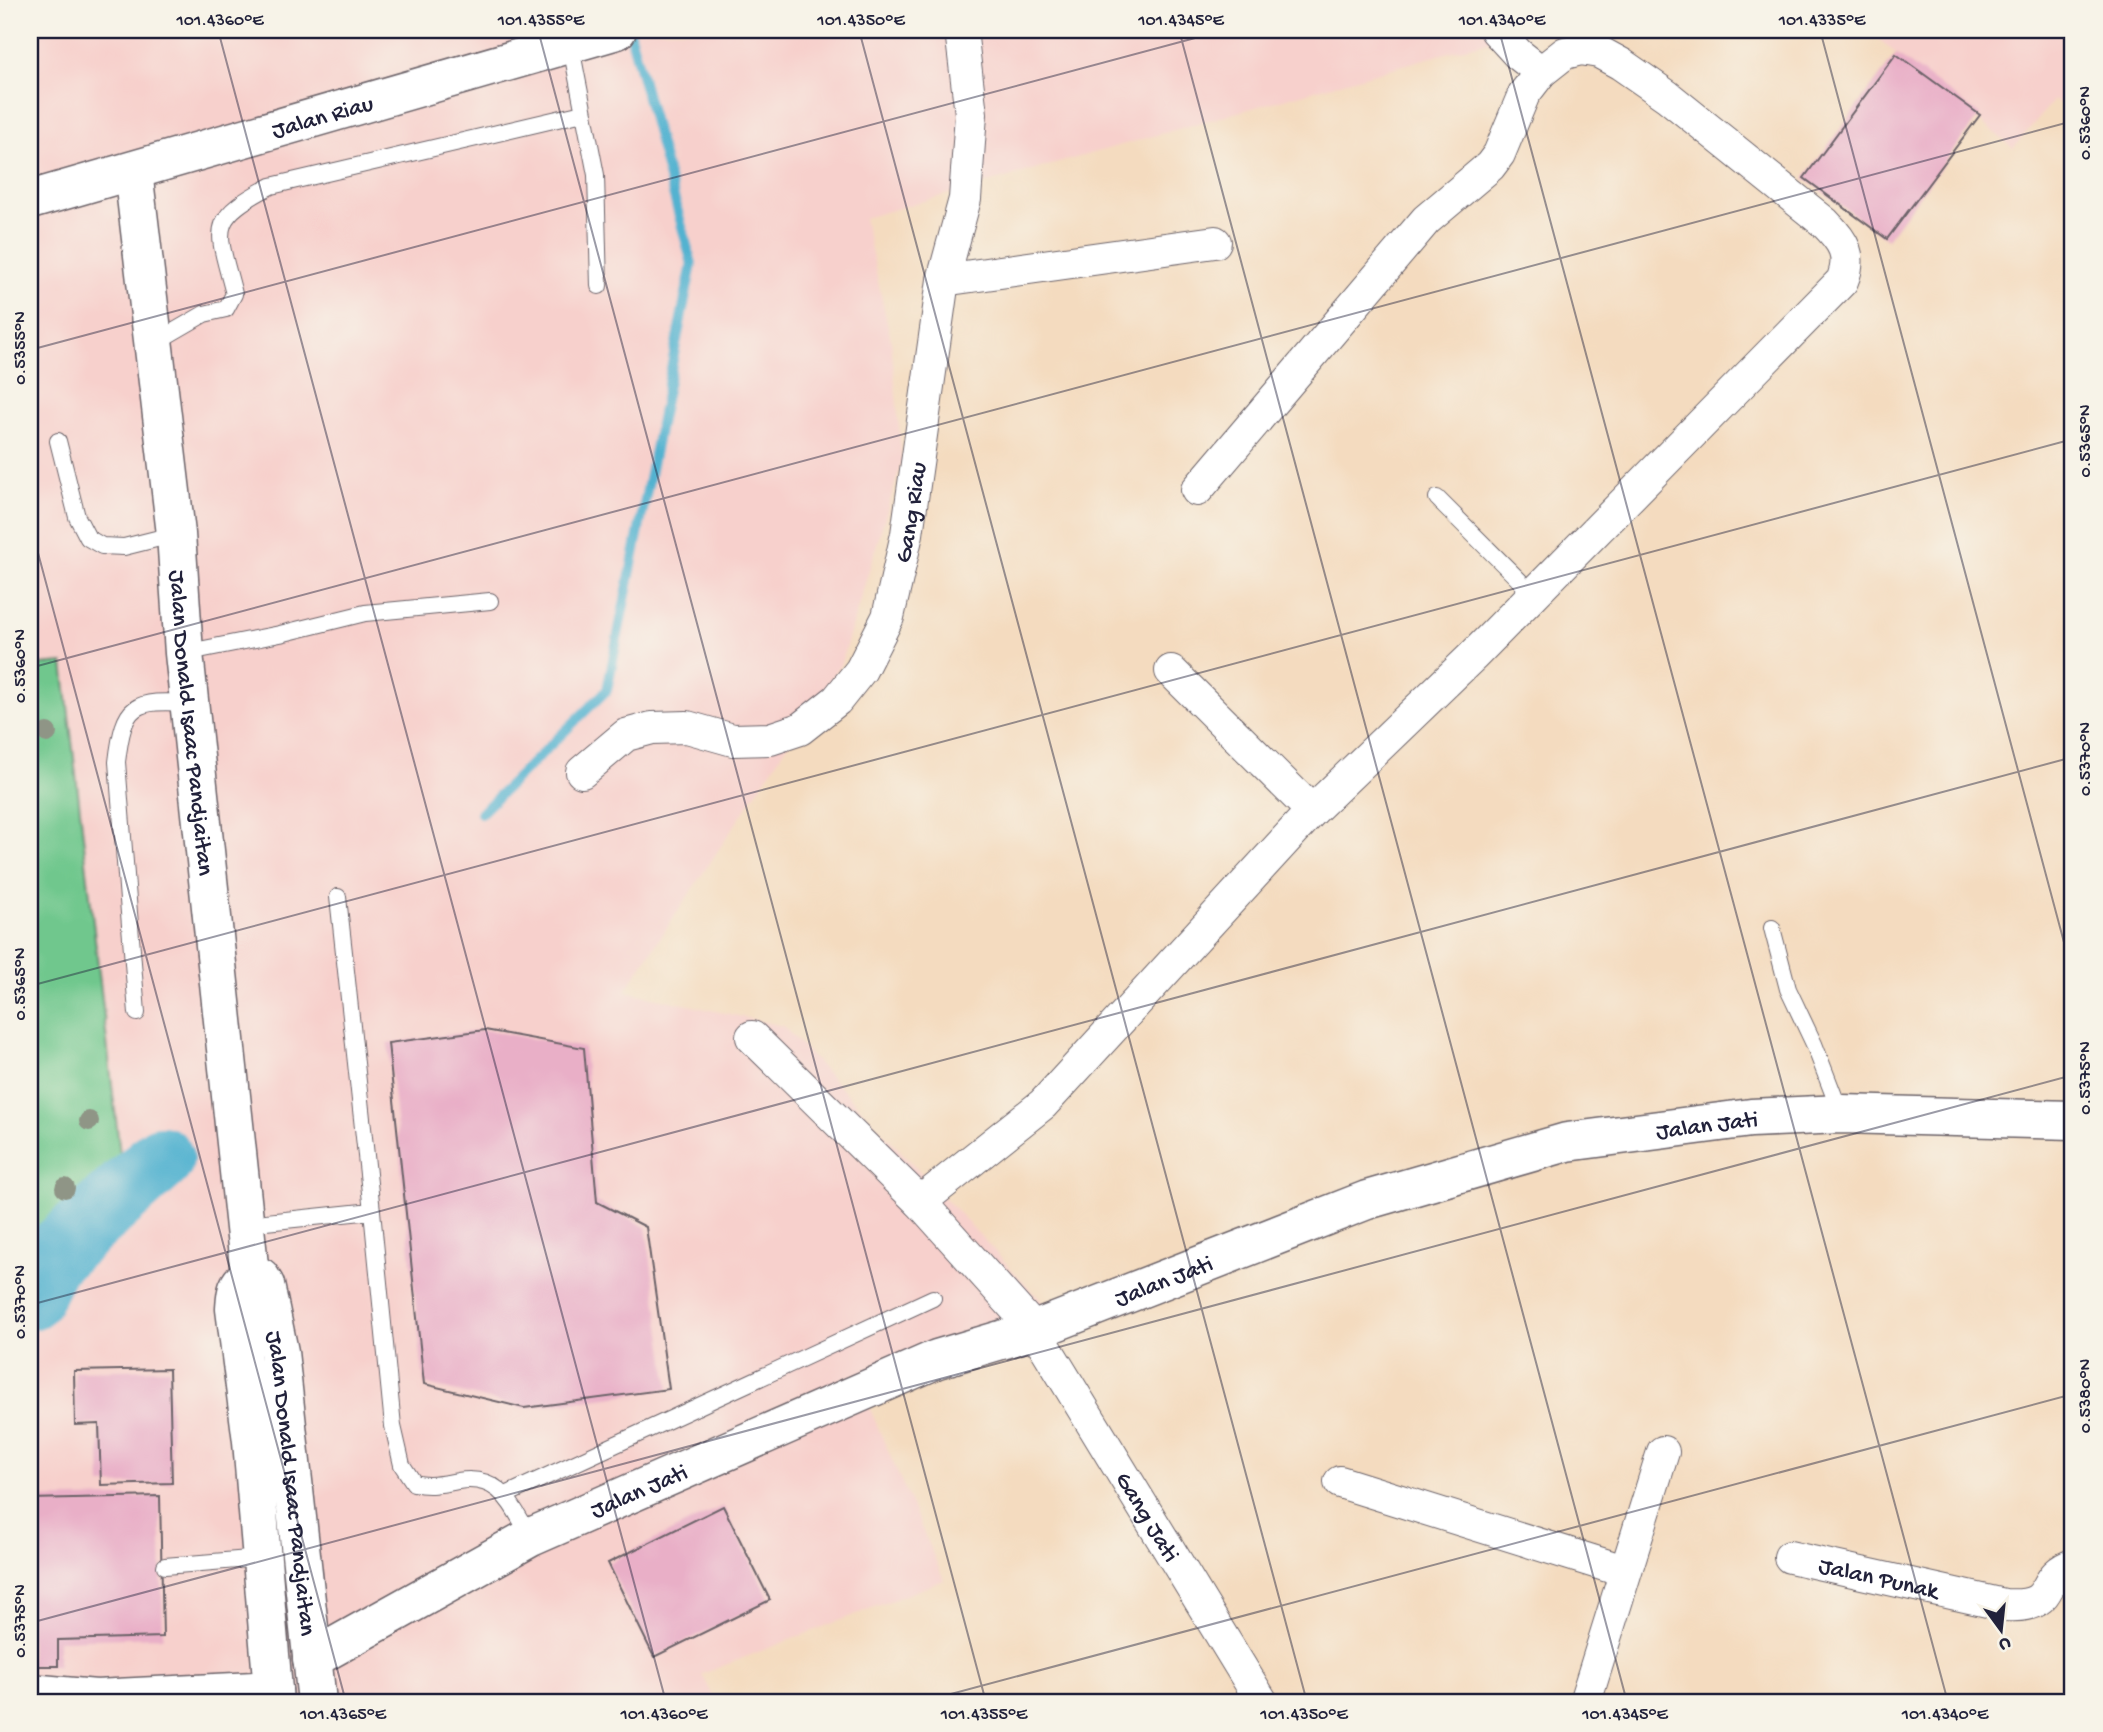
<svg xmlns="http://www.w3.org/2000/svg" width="2103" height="1732" viewBox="0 0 2103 1732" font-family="'Gochi Hand',sans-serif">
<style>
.built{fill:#f7d0cc}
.green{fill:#70c78d;stroke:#497464;stroke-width:2}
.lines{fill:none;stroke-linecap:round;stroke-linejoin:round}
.stream{stroke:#52b2d0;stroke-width:10}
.river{stroke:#52b2d0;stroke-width:66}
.building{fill:#e9afc7}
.service-casing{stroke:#6c6369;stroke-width:18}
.minor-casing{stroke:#6c6369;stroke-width:34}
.secondary-casing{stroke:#6c6369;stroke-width:41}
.primary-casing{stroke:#6c6369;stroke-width:41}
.service{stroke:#fff;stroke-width:16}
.minor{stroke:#fff;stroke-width:32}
.secondary{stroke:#fff;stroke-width:38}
.primary{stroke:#fff;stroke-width:38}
.tree{fill:#8f9586}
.ticks{fill:none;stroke:#22223b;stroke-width:2;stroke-opacity:0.45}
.labels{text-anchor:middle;stroke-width:5;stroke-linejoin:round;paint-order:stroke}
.street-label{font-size:24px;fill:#22223b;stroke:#f7f3e8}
.neatline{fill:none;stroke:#22223b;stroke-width:2.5}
.ticks-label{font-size:18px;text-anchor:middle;fill:#22223b}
</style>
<rect width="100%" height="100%" fill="#f7f3e8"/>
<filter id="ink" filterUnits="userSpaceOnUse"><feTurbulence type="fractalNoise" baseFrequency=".0143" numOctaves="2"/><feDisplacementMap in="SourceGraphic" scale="14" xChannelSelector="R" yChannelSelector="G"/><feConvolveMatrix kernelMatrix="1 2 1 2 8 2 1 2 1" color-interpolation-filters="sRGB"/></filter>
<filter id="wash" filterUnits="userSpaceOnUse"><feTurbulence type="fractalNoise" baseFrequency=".00686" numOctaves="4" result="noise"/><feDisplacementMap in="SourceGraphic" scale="28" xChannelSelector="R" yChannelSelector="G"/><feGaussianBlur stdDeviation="1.57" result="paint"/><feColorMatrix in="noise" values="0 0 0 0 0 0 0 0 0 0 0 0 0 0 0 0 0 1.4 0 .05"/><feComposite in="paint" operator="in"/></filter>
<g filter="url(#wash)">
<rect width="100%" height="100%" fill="#f4dbbf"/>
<g class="built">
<path d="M 30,30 L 1527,30 L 864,218 L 891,340 L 902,461 L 840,666 L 625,991 L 783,1026 L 1051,1311 L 864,1395 L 944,1580 L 702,1674 L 716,1702 L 30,1702 L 30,1356 L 35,1328 L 64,1271 L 122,1217 L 120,1154 L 63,664 L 30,666 Z"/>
<path d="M 1867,30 L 2073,30 L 2073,111 L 2054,100 L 2013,148 Z"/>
</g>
<path class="green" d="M 63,663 L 120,1154 L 34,1255 L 30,1265 L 30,666 Z"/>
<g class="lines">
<path class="stream" d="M 481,813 L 607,690 L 692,264 L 629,30"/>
<path class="river" d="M 30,1297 L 48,1260 L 161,1159"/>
</g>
<g id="blocks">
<g class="building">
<path d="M 1896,54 L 1980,115 L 1887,239 L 1804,178 Z"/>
<path d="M 485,1030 L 584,1048 L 597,1202 L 646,1227 L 669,1389 L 524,1408 L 424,1384 L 388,1043 Z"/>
<path d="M 169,1369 L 172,1483 L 101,1485 L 99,1424 L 75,1425 L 74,1371 Z"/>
<path d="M 160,1496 L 163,1637 L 58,1640 L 58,1666 L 30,1666 L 30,1499 Z"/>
<path d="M 723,1506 L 770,1600 L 654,1657 L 608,1563 Z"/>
</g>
</g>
</g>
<g filter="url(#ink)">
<use href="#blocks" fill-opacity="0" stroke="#6c6369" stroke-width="2"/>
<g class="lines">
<defs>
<g id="service">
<path d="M 570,42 L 596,175 L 599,286"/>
<path d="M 154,343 L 204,314 L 226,309 L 234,294 C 218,230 205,220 271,186 L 583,113"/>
<path d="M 58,441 L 77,517 L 88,538 L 102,546 L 124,547 L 176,534"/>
<path d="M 1437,498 L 1533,594"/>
<path d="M 184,653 L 280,634 L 365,613 L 490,601"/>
<path d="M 338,897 L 372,1211"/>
<path d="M 1772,928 L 1788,989 L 1814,1044 L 1841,1114"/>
<path d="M 137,1013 L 117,762 C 124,702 134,700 190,703"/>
<path d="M 246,1224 L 372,1211 L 393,1426 L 402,1465 L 414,1483 C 429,1487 442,1484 458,1481 C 502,1474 511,1506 531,1537"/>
<path d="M 506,1495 L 933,1298"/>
<path d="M 165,1566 L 261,1558"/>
</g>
<g id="minor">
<path d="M 1496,30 L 1518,54 L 1541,72"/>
<path d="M 943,280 L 1215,242"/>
<path id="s1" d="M 1197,490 L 1426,220 L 1490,166 L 1499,154 L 1524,94 L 1541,72 L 1565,53 L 1581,49 L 1599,52 L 1621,64 L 1667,96 L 1825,223 C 1843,241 1853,255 1842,281 L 1473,656 L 1312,811 L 1043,1104 L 920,1202 L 1035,1330 L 1262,1702"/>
<path d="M 1171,671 L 1312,811"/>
<path id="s2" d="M 582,772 L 626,735 L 652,728 L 687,727 L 733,740 L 770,739 L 800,729 L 837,700 L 861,670 L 888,617 L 907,534 L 943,280 L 965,199 L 971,114 L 961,30"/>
<path d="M 752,1037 L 920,1202"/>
<path d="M 1340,1482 L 1624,1571"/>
<path id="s3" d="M 1790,1557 L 2005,1605 C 2060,1609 2036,1577 2073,1565"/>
<path d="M 1585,1702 L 1663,1452"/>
</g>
<g id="secondary">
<path id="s4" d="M 312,1659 L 531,1537 L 937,1359 L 1035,1330 L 1367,1200 L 1567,1142 L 1751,1118 L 1841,1114 L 2073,1120"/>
<path d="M 30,1693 L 96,1699 L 273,1690"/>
</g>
<g id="primary">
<path id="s5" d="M 133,171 L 176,534 L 184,653 L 250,1275"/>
<path id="s6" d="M 30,200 L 617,30"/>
<path id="s7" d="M 274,1702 L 252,1441 L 235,1309 C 236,1293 236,1284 250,1275 L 260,1277 L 265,1285 L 279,1352 L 317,1702"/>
</g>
</defs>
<use href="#service" class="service-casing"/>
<use href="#minor" class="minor-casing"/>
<use href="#secondary" class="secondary-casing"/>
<use href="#primary" class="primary-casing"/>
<use href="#service" class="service"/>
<use href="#minor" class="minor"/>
<use href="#secondary" class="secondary"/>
<use href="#primary" class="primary"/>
</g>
<g class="tree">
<circle cx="47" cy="733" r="10"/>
<circle cx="89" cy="1121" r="10"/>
<circle cx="65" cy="1188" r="10"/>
</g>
</g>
<path class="ticks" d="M 218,30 L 666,1702M 538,30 L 986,1702M 859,30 L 1307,1702M 1179,30 L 1627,1702M 1499,30 L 1948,1702M 1820,30 L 2073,976M 30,32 L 37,30M 30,350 L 1225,30M 30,523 L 346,1702M 30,668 L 2073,121M 30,986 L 2073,439M 30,1305 L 2073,757M 30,1623 L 2073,1075M 921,1702 L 2073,1394"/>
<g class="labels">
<g class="street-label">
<text dy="8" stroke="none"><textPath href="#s6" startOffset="304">Jalan Riau</textPath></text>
<text dy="8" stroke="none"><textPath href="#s2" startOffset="488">Gang Riau</textPath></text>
<text dy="8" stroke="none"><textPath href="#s5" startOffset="555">Jalan Donald Isaac Pandjaitan</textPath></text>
<text dy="8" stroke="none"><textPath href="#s4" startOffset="1502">Jalan Jati</textPath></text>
<text dy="8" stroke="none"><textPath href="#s4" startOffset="934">Jalan Jati</textPath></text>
<text dy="8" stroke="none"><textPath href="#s7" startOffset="654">Jalan Donald Isaac Pandjaitan</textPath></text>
<text dy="8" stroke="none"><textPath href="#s4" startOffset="368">Jalan Jati</textPath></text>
<text dy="8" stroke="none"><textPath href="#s1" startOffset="2655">Gang Jati</textPath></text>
<text dy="8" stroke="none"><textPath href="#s3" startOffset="91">Jalan Punak</textPath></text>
</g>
</g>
<rect width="2103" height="1732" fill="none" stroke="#f7f3e8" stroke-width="77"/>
<g transform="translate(2001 1630) rotate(165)" stroke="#f7f3e8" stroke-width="5" paint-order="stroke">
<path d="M0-5L12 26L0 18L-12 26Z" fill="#22223b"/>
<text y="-10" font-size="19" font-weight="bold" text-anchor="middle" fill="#22223b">U</text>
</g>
<rect x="38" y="38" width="2026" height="1656" class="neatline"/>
<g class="ticks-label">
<text x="220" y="25">101.4360°E</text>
<text x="541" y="25">101.4355°E</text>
<text x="861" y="25">101.4350°E</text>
<text x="1181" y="25">101.4345°E</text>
<text x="1502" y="25">101.4340°E</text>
<text x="1822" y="25">101.4335°E</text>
<text transform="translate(2084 123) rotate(-90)" y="6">0.5360°N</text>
<text transform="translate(19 348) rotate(-90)" y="6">0.5355°N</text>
<text transform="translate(2084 441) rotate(-90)" y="6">0.5365°N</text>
<text transform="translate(19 666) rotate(-90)" y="6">0.5360°N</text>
<text transform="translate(2084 759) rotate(-90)" y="6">0.5370°N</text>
<text transform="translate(19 984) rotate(-90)" y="6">0.5365°N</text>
<text transform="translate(2084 1078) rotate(-90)" y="6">0.5375°N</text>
<text transform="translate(19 1302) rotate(-90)" y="6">0.5370°N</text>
<text transform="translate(2084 1396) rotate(-90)" y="6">0.5380°N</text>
<text transform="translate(19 1621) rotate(-90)" y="6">0.5375°N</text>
<text x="343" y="1719">101.4365°E</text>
<text x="664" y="1719">101.4360°E</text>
<text x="984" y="1719">101.4355°E</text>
<text x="1304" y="1719">101.4350°E</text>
<text x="1625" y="1719">101.4345°E</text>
<text x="1945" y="1719">101.4340°E</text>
</g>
</svg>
